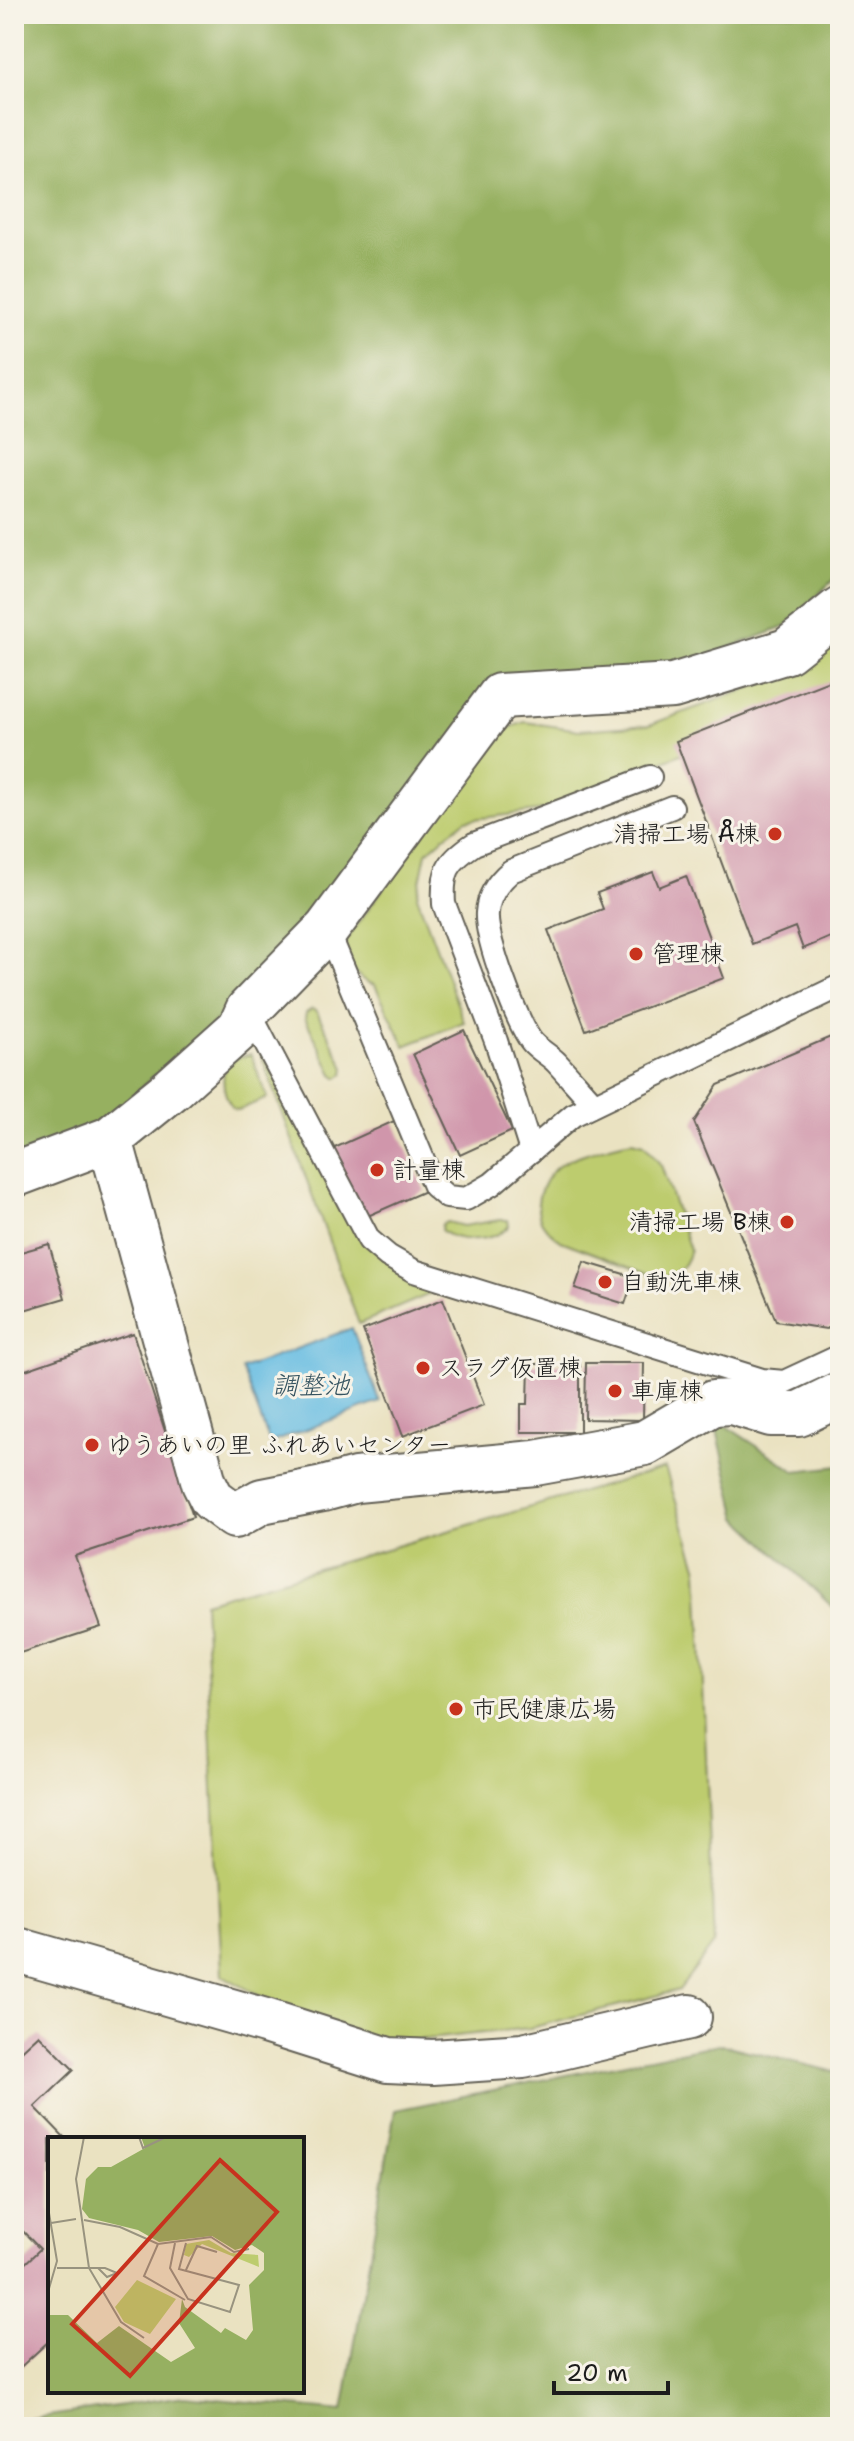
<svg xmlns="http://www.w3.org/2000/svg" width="854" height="2441" viewBox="0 0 854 2441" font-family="'Shantell Sans','Klee One',sans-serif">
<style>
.green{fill:#bdcc6e;stroke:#6c7445;stroke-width:2}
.forest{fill:#96b061;stroke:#59663e;stroke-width:2}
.water{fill:#65bce2;stroke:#406c7f;stroke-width:2}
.building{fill:#d096ab}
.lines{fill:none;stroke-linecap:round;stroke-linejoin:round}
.service-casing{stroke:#646156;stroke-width:26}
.minor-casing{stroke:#646156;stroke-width:48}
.service{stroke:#fff;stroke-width:22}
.minor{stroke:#fff;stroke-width:44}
.poi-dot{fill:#c8321e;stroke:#f7f3e8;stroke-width:3}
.labels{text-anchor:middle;stroke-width:6;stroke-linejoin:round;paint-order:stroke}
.poi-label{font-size:24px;fill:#1c1c1c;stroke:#f7f3e8;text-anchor:start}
.water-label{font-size:26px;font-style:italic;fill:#365461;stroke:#f7f3e8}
.inset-road{fill:none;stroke:#98937f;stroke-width:2}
.view{fill:#c8321e;fill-opacity:0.15;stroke:#c8321e;stroke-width:4}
.inset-edge{fill:none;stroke:#1c1c1c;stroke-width:4}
</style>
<rect width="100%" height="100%" fill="#f7f3e8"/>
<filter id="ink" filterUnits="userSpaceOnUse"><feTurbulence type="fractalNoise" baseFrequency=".0125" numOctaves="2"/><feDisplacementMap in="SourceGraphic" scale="16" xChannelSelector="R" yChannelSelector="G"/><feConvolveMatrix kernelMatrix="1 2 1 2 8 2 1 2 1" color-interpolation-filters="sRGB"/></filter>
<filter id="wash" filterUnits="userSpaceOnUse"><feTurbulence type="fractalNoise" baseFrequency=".006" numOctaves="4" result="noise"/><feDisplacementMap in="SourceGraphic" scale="32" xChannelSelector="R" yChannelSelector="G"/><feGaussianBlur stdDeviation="1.8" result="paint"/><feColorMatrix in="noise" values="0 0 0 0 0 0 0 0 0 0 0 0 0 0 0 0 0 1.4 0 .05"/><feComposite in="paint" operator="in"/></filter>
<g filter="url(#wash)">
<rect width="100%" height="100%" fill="#eae2c1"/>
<g class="green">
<path d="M 840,630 L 840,688 L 545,810 L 466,820 L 444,837 L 426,853 L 417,896 L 464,1022 L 405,1046 L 375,985 C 355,980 345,961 345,941 L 497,732 L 525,722 L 579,730 L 649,725 L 780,677 Z"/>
<path d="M 312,1009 L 317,1012 L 345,1068 L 344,1074 L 338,1078 L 333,1074 L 305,1018 L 306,1013 Z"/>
<path d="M 257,1043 L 342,1201 L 401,1273 L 437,1291 L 359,1324 Z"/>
<path d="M 251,1054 L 267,1098 L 239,1110 L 233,1109 C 223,1095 220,1076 228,1061 Z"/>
<path d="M 632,1141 L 644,1144 L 661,1165 L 690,1250 C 684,1271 674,1277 653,1276 L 561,1241 C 553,1235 544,1228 540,1218 C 533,1199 545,1175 561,1164 C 575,1155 615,1144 632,1141 Z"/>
<path d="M 500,1220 L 508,1220 L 509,1226 C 494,1242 457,1244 441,1230 L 442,1224 L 448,1222 L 463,1226 Z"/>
<path d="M 665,1468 L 698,1569 L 714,1944 L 679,1990 L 530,2028 L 409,2041 L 332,2036 L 222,1975 L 204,1602 Z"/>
</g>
<g class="forest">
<path d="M 14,14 L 840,14 L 840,573 L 785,627 L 669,670 L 499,680 L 254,988 L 102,1122 L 14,1158 Z"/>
<path d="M 714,1418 L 795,1471 L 840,1466 L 840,1614 L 738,1518 Z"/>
<path d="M 719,2044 L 840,2073 L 840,2427 L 14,2427 L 14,2421 L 184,2396 L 343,2411 L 395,2110 Z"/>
</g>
<path class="water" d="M 352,1328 L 380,1402 L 270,1443 L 242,1369 Z"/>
<g id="blocks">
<g class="building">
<path d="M 834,679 L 840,692 L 840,933 L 803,949 L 795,927 L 752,944 L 676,741 Z"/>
<path d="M 653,872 L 659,887 L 686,876 L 724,978 L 586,1030 L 548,930 L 603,909 L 597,893 Z"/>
<path d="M 464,1030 L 512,1131 L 460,1155 L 413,1054 Z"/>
<path d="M 840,1033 L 840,1323 L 826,1329 L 776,1321 L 694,1122 L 718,1085 Z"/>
<path d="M 394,1121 L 425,1191 L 361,1219 L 330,1150 Z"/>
<path d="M 49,1244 L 65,1298 L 14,1313 L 14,1254 Z"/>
<path d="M 584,1262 L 634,1277 L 625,1304 L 575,1288 Z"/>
<path d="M 443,1299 L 484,1405 L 403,1436 L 363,1330 Z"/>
<path d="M 133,1333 L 193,1517 L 75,1556 L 101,1627 L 14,1655 L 14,1374 Z"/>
<path d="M 586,1363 L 644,1363 L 643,1420 L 585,1419 Z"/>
<path d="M 529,1364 L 580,1364 L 580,1432 L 521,1432 L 521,1404 L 528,1404 Z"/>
<path d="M 39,2035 L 74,2070 L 35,2107 L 66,2139 L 50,2139 L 50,2340 L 14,2373 L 14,2274 L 40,2249 L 14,2222 L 14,2058 Z"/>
</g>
</g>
</g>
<g filter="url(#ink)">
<use href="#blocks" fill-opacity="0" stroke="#646156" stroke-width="2"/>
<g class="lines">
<defs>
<g id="service">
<path d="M 327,929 L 434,1186 L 447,1197 L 466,1199 L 492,1184 L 573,1115 L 840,986"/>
<path d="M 248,1010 L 369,1240 L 388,1256 L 414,1271 L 762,1380 L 784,1382 L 840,1356"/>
<path d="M 594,1104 C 581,1090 569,1076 556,1062 C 549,1055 539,1050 532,1042 C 517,1023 485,938 487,913 C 488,896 498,882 511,871 L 672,807"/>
<path d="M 531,1151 L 496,1041 L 444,904 C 442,872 447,862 474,844 L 650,777"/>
</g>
<g id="minor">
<path d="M 110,1139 L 204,1483 L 212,1499 L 235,1516 L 262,1501 L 323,1489 L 356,1480 L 535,1463 L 645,1443 L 713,1403 L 732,1402 L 771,1414 L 799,1414 L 840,1394"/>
<path d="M 14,1175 L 110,1139 L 173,1088 L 240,1028 L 248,1010 L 327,929 L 500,696 L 673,686 L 787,651 L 840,609"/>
<path d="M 14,1949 L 265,2021 L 388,2060 L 433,2062 L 523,2056 L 689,2017"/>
</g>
</defs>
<use href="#service" class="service-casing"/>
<use href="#minor" class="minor-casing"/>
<use href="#service" class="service"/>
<use href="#minor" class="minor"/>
</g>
</g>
<g class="poi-dot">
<circle cx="775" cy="834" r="8"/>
<circle cx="636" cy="954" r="8"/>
<circle cx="377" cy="1170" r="8"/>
<circle cx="787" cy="1222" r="8"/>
<circle cx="605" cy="1282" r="8"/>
<circle cx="423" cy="1368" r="8"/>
<circle cx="615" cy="1391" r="8"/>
<circle cx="92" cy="1445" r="8"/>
<circle cx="456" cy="1709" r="8"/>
</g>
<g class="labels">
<g class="poi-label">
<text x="759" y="842" text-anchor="end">清掃工場 Å棟</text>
<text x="652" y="962">管理棟</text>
<text x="393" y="1178">計量棟</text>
<text x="771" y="1230" text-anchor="end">清掃工場 B棟</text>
<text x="621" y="1290">自動洗車棟</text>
<text x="439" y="1376">スラグ仮置棟</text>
<text x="631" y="1399">車庫棟</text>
<text x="108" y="1453">ゆうあいの里 ふれあいセンター</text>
<text x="472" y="1717">市民健康広場</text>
</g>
<g class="water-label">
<text x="311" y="1394">調整池</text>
</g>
</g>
<g transform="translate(48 2137)">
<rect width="256" height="256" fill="#eae2c1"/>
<path d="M 161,103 L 183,116 L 210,118 L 211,130 L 154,107 L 141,120 L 136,118 L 138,107 ZM 89,143 L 128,162 L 102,197 L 76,185 L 67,170 Z" fill="#bdcc6e"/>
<path d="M 93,0 L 256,0 L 256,256 L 0,256 L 0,178 L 20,178 L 49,206 L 71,189 L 123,225 L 147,211 L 131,186 L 134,162 L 137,170 L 173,196 L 177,191 L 198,203 L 205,193 L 201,148 L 216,133 L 216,116 L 204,108 L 187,113 L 164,99 L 111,105 L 90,93 L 41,81 L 34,72 L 38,42 L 50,30 L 63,30 L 97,11 Z" fill="#96b061"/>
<path class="inset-road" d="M 36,0 L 28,42 L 41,131 L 73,185 L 96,201M 91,0 L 95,11 L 118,0M 0,70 L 9,124 L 0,155M 36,83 L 72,90 L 110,107 L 163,100 L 186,115 L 201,112M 3,86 L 28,82M 127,106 L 122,131 L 140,162 L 182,175 L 191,148 L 131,132 L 138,106M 110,107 L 96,139 L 137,163M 9,131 L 57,131 L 69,136 L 59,140 L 50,131M 138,133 L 149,109 L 169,115"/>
<path class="view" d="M 172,23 L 229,75 L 82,239 L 24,187 Z"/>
<rect width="256" height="256" class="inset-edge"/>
</g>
<rect width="854" height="2441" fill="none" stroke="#f7f3e8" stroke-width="48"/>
<path d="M554 2381v12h114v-12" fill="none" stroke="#1c1c1c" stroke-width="4"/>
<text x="566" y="2381" font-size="24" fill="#1c1c1c" stroke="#f7f3e8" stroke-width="6" paint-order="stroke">20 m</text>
</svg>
